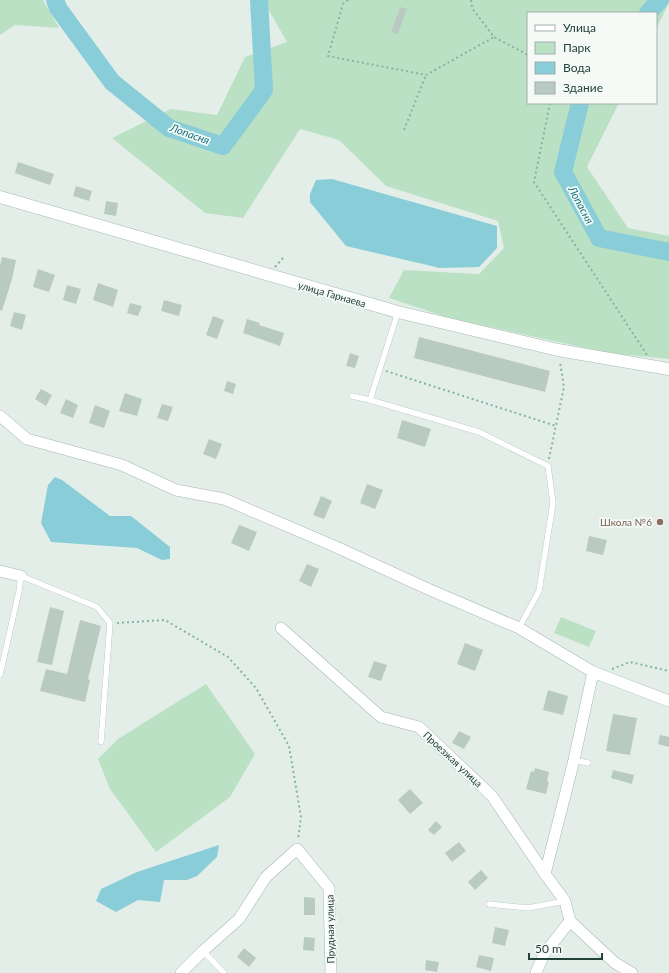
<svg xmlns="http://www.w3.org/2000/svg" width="669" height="973" viewBox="0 0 669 973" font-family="Lato,sans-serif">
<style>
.green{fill:#bbe1c5}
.water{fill:#88cdd7}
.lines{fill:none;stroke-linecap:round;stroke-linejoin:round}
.river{stroke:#88cdd7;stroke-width:18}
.building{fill:#b9cac2}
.lane-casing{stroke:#a6b7b0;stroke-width:6}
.street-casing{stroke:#a6b7b0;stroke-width:12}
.secondary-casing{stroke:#a1bbb1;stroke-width:13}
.path{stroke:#82b4a3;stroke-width:2;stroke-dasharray:2 3;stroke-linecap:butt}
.lane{stroke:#fff;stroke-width:5.5}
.street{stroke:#fff;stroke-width:11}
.secondary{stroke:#fff;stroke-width:12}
.education-dot{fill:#8d6e63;stroke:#f5faf7;stroke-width:1.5}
.labels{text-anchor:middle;stroke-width:3.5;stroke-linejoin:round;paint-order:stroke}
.street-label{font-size:10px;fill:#214238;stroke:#f5faf7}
.education-label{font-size:10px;fill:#785e54;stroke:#f5faf7;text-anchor:end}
.water-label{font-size:11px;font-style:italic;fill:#167483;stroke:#f5faf7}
</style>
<rect width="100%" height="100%" fill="#e4eee9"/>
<g class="green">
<path d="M 0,0 L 43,0 L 59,28 L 15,25 L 0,35 Z"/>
<path d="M 263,0 L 669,0 L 669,3 L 656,29 L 656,13 L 528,13 L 528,103 L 619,103 L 587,167 L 628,228 L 669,236 L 669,359 L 609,353 L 449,318 L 389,298 L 404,270 L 479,274 L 504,248 L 498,221 L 386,186 L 339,140 L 300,129 L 243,218 L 205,213 L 112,138 L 171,109 L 217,115 L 245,57 L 287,42 Z"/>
<path d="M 561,617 L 596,631 L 589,647 L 554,633 Z"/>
<path d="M 206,684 L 255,754 L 230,797 L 156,852 L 110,789 L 98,759 L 118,739 Z"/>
</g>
<g class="water">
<path d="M 332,179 L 497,226 L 497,248 L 479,267 L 440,268 L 346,246 L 310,202 L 310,194 L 316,180 Z"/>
<path d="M 55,477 L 62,480 L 110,516 L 131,516 L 170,547 L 170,559 L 162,560 L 137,548 L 51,542 L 41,523 L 48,485 Z"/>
<path d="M 219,845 L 217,857 L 197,876 L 187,880 L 164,880 L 160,902 L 138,900 L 116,912 L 96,901 L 101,889 L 137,872 Z"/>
</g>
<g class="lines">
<g class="river">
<path d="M 55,0 L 58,8 L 112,82 L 169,128 L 223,146 L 264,90 L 259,0"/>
<path d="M 648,13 L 660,0"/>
<path d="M 580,103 L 563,172 L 599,238 L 669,252"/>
</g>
</g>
<g class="building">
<path d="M 400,7 L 407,9 L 398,34 L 391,32 Z"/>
<path d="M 18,162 L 54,174 L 50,185 L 15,173 Z"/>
<path d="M 76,186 L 92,191 L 89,201 L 73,196 Z"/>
<path d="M 106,201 L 118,203 L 116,216 L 104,214 Z"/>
<path d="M 2,257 L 16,260 L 12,279 L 2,311 L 0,310 L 0,266 Z"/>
<path d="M 38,269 L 55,275 L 49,292 L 33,287 Z"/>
<path d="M 98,283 L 118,290 L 113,307 L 93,300 Z"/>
<path d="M 67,285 L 81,289 L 76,304 L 63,300 Z"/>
<path d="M 164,300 L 182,305 L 179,316 L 161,311 Z"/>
<path d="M 130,303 L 142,306 L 138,316 L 127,313 Z"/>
<path d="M 14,312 L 26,315 L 22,330 L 10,326 Z"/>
<path d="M 213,316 L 224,320 L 217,339 L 206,335 Z"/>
<path d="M 247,319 L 260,323 L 259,325 L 284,333 L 280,346 L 243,333 Z"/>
<path d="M 419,337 L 550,371 L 545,392 L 414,358 Z"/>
<path d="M 350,353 L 359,356 L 355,368 L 346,366 Z"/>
<path d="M 227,381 L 236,384 L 233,394 L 224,391 Z"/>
<path d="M 41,389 L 52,395 L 46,406 L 35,399 Z"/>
<path d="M 125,393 L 142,399 L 137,416 L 119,411 Z"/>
<path d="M 66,399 L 78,405 L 73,418 L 60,413 Z"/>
<path d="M 162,404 L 173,407 L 168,421 L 157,418 Z"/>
<path d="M 95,405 L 110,411 L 104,428 L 89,423 Z"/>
<path d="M 402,420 L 431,429 L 425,447 L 397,438 Z"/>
<path d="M 209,439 L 222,444 L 216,459 L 203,454 Z"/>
<path d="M 367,484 L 383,490 L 375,509 L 360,503 Z"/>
<path d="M 321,496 L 332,501 L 324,519 L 313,515 Z"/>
<path d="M 239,525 L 257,532 L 249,551 L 231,543 Z"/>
<path d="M 589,536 L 607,540 L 603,555 L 586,551 Z"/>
<path d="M 307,564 L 319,569 L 311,587 L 299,581 Z"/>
<path d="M 50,607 L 64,611 L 52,665 L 37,662 Z"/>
<path d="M 80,620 L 101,626 L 88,679 L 90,680 L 85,702 L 40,691 L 46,669 L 67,674 Z"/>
<path d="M 465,643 L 483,650 L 475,671 L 457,664 Z"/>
<path d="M 374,661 L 387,665 L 381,681 L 368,677 Z"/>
<path d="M 548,690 L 568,696 L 563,715 L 543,710 Z"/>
<path d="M 613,714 L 637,718 L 630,755 L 606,751 Z"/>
<path d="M 459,731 L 471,737 L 464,749 L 452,743 Z"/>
<path d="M 660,735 L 669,737 L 669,747 L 658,744 Z"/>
<path d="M 535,768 L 549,772 L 547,781 L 549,782 L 546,794 L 526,789 L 531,771 L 534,772 Z"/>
<path d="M 613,770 L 634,775 L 632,784 L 611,778 Z"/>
<path d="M 410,789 L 423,803 L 410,814 L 398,800 Z"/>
<path d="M 436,821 L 442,827 L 434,835 L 428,830 Z"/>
<path d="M 459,842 L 466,851 L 452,862 L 445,853 Z"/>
<path d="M 481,870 L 488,878 L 475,890 L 468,882 Z"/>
<path d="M 304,897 L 315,898 L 315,915 L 304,915 Z"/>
<path d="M 495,927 L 509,930 L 505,946 L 492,943 Z"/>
<path d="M 304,937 L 315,938 L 314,951 L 303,950 Z"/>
<path d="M 244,948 L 256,958 L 249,967 L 237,957 Z"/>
<path d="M 479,955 L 494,958 L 491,971 L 476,967 Z"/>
<path d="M 426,960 L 439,962 L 437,972 L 425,970 Z"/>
</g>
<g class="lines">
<defs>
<g id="lane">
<path d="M 398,312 L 370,400 L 479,432 L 548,466 L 553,503 L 539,591 L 519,628"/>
<path d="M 352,396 L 370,400"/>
<path d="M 0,675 L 19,591 L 21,576 L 97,607 L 110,623 L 101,742"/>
<path d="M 574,760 L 588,763"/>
<path d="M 489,904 L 528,908 L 565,901"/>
<path d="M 203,951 L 224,973"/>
</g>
<g id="street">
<path d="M 0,416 L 27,439 L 122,465 L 176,490 L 224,499 L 334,546 L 428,589 L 519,628 L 593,672 L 669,701"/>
<path d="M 0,571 L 21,576"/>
<path d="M 281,628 L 381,717 L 419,727 L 492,796 L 545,874"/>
<path d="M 593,672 L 574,760 L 545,874 L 565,901 L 570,921 L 615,963 L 632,973"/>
<path d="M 181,973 L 203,951 L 239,919 L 266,877 L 297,849 L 329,888 L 331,973"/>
<path d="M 536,973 L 544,954 L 570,921"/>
</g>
<path id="secondary" d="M 0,197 L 398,312 L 558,350 L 669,369"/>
</defs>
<use href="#lane" class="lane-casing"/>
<use href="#street" class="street-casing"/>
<use href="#secondary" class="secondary-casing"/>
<g class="path">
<path d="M 348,0 L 343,4 L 328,56 L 426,75 L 494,37"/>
<path d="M 471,0 L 472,8 L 494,37 L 528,55"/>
<path d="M 550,103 L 534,182 L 647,355"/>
<path d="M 404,130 L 426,75"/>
<path d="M 275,267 L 283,258"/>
<path d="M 386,371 L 556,426"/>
<path d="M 549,459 L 564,387 L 560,362"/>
<path d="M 117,623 L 165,620 L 228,657 L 256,688 L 289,746 L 301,817 L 298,840"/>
<path d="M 612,669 L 630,662 L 669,671"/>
</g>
<use href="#lane" class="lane"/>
<use href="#street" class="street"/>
<use href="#secondary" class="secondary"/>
</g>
<circle class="education-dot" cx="660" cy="522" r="4"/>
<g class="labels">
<g class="street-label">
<text transform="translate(332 294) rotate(16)" y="4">улица Гарнаева</text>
<text transform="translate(453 759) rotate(43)" y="4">Проезжая улица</text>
<text transform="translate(330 929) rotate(-91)" y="4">Прудная улица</text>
</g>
<g class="education-label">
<text x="652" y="526">Школа №6</text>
</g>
<g class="water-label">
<text transform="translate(190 134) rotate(20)" y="4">Лопасня</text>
<text transform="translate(581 205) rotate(62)" y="4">Лопасня</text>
</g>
</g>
<rect x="527" y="12" width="130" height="92" fill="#f5faf7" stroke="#a0b0ab"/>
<rect x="535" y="25" width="20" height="6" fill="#ffffff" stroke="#a0b0ab"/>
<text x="563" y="32" font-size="12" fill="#214238">Улица</text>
<rect x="535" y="42" width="20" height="12" fill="#bbe1c5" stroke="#a0b0ab"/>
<text x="563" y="52" font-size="12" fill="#214238">Парк</text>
<rect x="535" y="62" width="20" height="12" fill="#88cdd7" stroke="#a0b0ab"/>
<text x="563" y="72" font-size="12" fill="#214238">Вода</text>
<rect x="535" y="82" width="20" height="12" fill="#b9cac2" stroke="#a0b0ab"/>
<text x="563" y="92" font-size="12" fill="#214238">Здание</text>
<path d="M529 953v6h73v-6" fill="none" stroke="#214238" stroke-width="2"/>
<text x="535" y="953" font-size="12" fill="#214238" stroke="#f5faf7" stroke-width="3" paint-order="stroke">50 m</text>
</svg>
